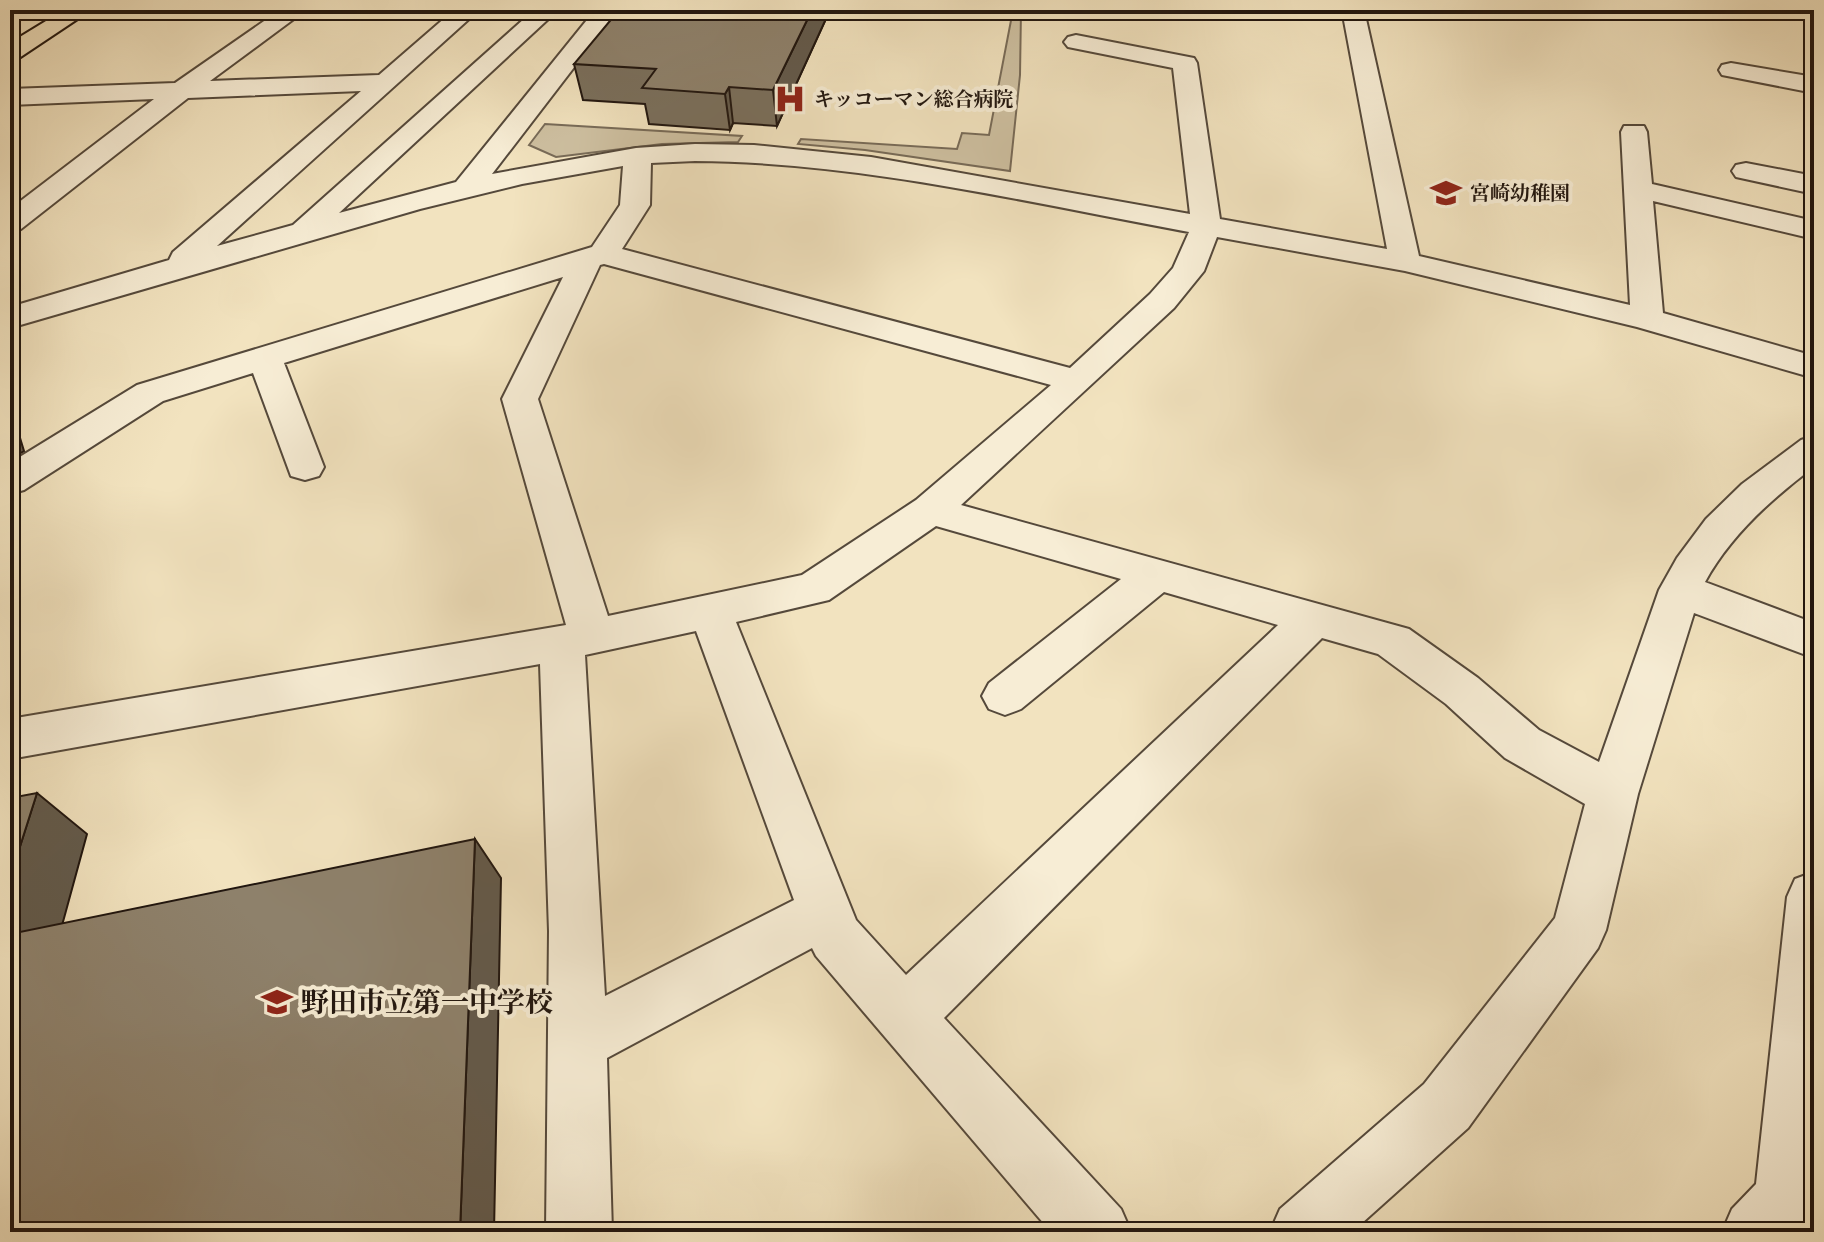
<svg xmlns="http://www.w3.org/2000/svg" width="1824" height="1242" viewBox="0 0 1824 1242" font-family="'Libre Caslon Text','Noto Serif JP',serif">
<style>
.green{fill:#cec0a1;stroke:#786b58;stroke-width:2}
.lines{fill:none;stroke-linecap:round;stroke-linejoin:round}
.minor-casing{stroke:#55493b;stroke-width:4}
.major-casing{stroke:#21160f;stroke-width:4}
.minor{fill:#f7edd5;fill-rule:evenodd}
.major{fill:#f2e3bf;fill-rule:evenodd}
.wall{fill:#7a6f5c;stroke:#21160f;stroke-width:2}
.shaded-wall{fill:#635a4b;stroke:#21160f;stroke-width:2}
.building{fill:#8e816b;stroke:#21160f;stroke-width:2}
.labels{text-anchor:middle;stroke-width:8;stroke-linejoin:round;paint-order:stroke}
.far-poi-label{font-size:20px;font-weight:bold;fill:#21160f;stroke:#f7edd5;text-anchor:start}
.near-poi-label{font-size:28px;font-weight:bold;fill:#21160f;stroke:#f7edd5;text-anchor:start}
</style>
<rect width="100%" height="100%" fill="#f2e3bf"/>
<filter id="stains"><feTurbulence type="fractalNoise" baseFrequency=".0025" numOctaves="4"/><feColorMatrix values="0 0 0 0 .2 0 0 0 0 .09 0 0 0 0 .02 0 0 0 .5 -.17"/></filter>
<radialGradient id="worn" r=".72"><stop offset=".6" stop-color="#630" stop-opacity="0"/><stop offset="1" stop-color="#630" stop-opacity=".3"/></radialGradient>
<g class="green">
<path d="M 1013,10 L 1021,10 L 1020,75 L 1010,171 L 865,150 L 798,144 L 801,139 L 957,149 L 962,133 L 989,135 Z"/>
<path d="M 545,124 L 742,136 L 738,142 L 662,144 L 556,157 L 529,145 Z"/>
</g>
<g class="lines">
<defs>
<g id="minor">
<path d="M 280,10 L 306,10 L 210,81 L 379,75 L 454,10 L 479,10 L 217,246 L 293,225 L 534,10 L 558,10 L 339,213 L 456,182 L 595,10 L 618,10 L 492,174 L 636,148 L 695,144 L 754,145 L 871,157 L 1190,214 L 1173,68 L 1068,47 L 1064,42 L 1068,37 L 1076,35 L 1194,58 L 1197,63 L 1220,219 L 1387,249 L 1342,10 L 1364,10 L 1419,256 L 1630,305 L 1621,132 L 1624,126 L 1644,126 L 1647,132 L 1652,184 L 1814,221 L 1814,239 L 1653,201 L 1663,313 L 1814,356 L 1814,378 L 1637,327 L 1405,271 L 1217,237 L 1204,271 L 1174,308 L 961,505 L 1409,629 L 1478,678 L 1539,730 L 1599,762 L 1659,590 L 1677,558 L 1706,519 L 1742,484 L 1801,440 L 1814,436 L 1814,467 C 1772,498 1730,536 1705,582 L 1814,623 L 1814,658 L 1694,613 L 1638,794 L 1606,930 L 1598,948 L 1468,1128 L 1352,1232 L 1270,1232 L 1280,1209 L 1424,1084 L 1555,918 L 1585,804 L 1505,758 L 1446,704 L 1378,654 L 1322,638 L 944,1018 L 1121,1209 L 1131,1232 L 1051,1232 L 816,956 L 812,948 L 607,1058 L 612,1232 L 546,1232 L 549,931 L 540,664 L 10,759 L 10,719 L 566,625 L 502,399 L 563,277 L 284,363 L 324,467 L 319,476 L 305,480 L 291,476 L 253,373 L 163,401 L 24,490 L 10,494 L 10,463 L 137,385 L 592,247 L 620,205 L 623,166 L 522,184 L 420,209 L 10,328 L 10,307 L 169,260 L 173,252 L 361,91 L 188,98 L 21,229 L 10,232 L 10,209 L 154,99 L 10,105 L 10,89 L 175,83 ZM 695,161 C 861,162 1025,202 1189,232 L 1173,268 L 1150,294 L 1070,368 L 622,249 L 650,205 L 651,163 ZM 604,264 L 1051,385 L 916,500 L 802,575 L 608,616 L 538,399 L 600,265 ZM 936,526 L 1121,579 L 989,683 L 982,696 L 989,709 L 1005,715 L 1021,709 L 1164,592 L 1278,625 L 906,975 L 856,920 L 736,622 L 829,600 ZM 696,631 L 794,900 L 605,996 L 585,655 Z"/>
<path d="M 1731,63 L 1814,77 L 1814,93 L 1722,75 L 1719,70 L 1722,65 Z"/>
<path d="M 1746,163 L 1814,176 L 1814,194 L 1736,177 L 1732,171 L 1736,165 Z"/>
<path d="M 1814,872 L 1814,1209 L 1809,1222 L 1799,1232 L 1722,1232 L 1732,1209 L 1756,1184 L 1787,897 L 1795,879 Z"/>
</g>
<path id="major" d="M 64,10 L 91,10 L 19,58 L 10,60 L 10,43 Z"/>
</defs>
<use href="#minor" class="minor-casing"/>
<use href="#major" class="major-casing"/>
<use href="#minor" class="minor"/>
<use href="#major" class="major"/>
</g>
<path class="wall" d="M 830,10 L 777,126 L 733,123 L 730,130 L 649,124 L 645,104 L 583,100 L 574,64 Z"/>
<g class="shaded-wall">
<path d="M 812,10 L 830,10 L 777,126 L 773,90 Z"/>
<path d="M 729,87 L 733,123 L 730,130 L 725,94 Z"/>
<path d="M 10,405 L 24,451 L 10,459 Z"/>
<path d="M 37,793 L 87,834 L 49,973 L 10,949 L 10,878 Z"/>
<path d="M 475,839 L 501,878 L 494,1232 L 460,1232 Z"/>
</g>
<g class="building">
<path d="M 619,10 L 812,10 L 773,90 L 729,87 L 725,94 L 642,88 L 656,69 L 574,64 Z"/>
<path d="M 37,793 L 10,878 L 10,798 Z"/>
<path d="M 475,839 L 460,1232 L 10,1232 L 10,934 Z"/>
</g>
<defs>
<symbol id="hospital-bare" viewBox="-9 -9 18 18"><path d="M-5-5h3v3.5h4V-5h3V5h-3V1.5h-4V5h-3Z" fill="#8f2418" stroke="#f7edd5" stroke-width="2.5" paint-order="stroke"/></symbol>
<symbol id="school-bare" viewBox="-9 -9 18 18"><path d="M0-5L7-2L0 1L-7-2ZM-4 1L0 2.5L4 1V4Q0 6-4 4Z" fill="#8f2418" stroke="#f7edd5" stroke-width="2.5" paint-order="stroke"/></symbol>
</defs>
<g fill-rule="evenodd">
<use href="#hospital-bare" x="768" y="77" width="44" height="44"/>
<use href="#school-bare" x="1424" y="171" width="44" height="44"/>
<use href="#school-bare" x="255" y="980" width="44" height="44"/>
</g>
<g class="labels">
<g class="far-poi-label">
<text x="814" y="106">キッコーマン総合病院</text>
<text x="1470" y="200">宮崎幼稚園</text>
</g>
<g class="near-poi-label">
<text x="301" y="1012">野田市立第一中学校</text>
</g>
</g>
<rect width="1824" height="1242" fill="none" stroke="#f2e3bf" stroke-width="40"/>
<rect x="12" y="12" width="1800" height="1218" fill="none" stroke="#21160f" stroke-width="4"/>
<rect x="20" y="20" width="1784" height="1202" fill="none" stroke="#21160f" stroke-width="2"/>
<rect width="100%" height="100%" filter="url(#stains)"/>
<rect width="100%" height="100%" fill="url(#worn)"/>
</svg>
